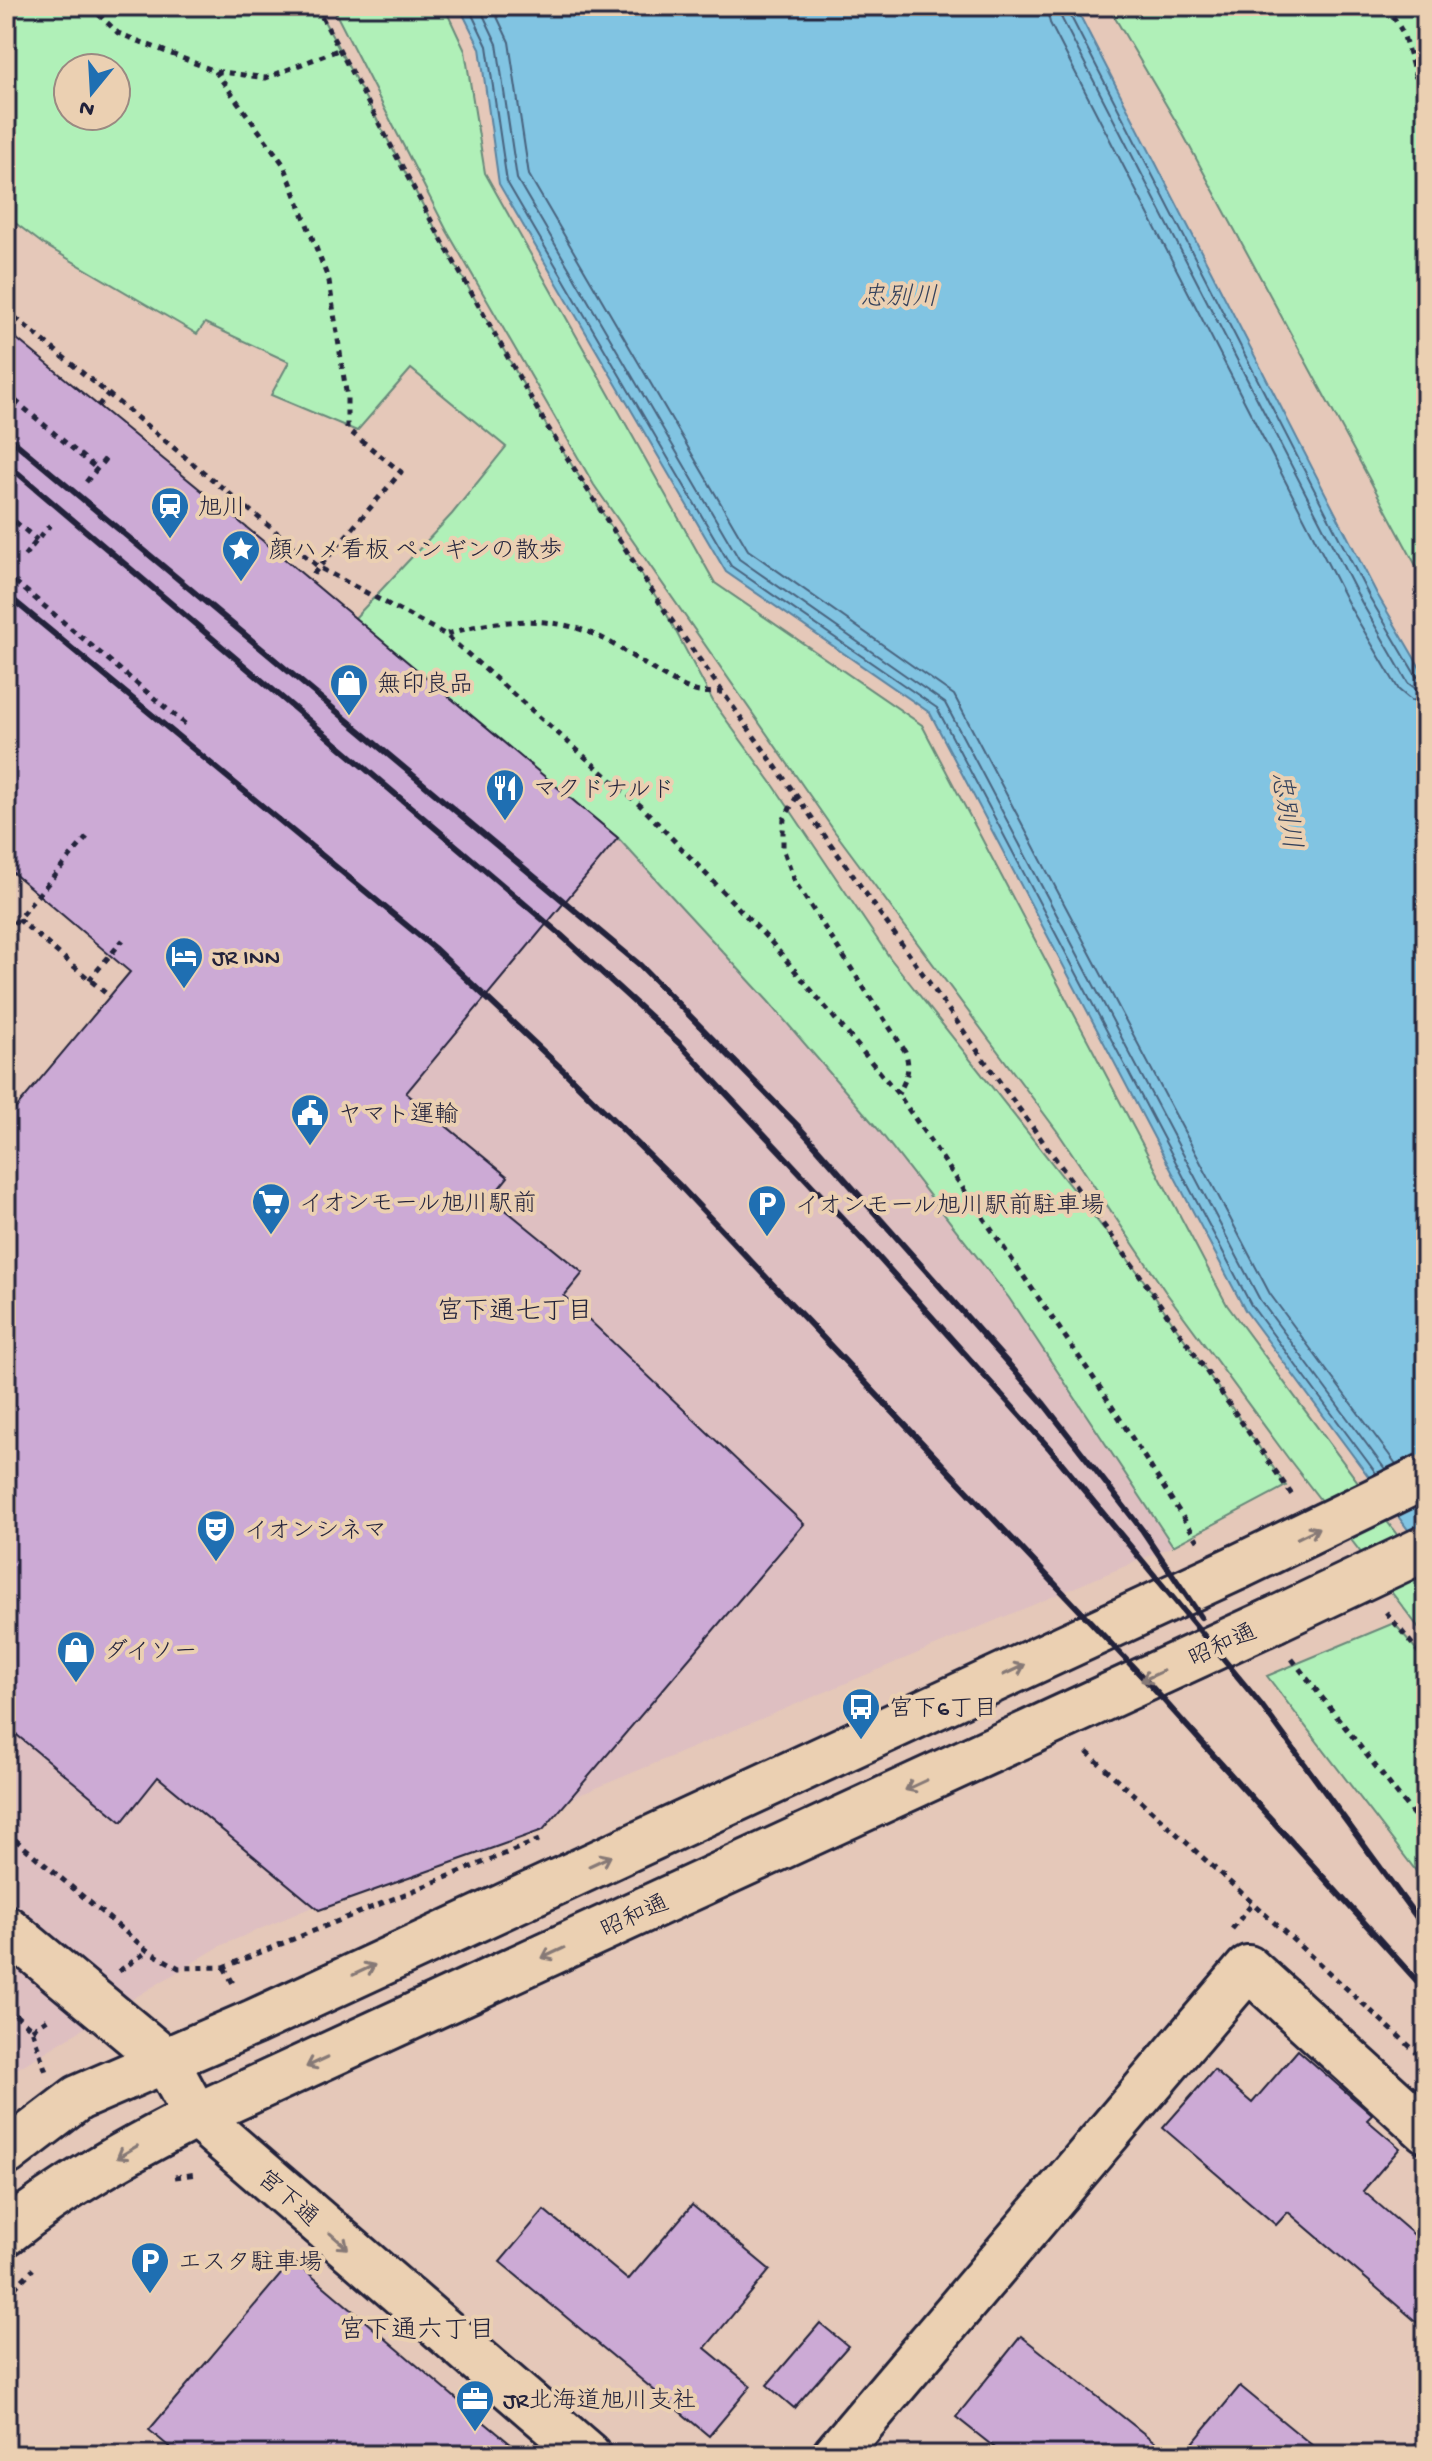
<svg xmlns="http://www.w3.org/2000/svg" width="1432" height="2461" viewBox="0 0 1432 2461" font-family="'Gochi Hand','Klee One',sans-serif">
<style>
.built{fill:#debfc1}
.green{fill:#b0f0b8;stroke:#69897a;stroke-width:2;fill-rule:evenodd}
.water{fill:#81c4e2;stroke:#5b839f;stroke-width:2}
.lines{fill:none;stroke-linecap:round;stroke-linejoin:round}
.shore{stroke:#48637e;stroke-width:2}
.building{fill:#ccaad5;stroke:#22223b;stroke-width:2}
.minor-casing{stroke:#22223b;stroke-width:50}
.tertiary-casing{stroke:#22223b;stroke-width:50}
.path{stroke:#22223b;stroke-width:5;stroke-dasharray:6 6;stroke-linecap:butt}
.minor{stroke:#ebd0b2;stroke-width:44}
.tertiary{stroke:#ebd0b2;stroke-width:44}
.rail{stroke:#22223b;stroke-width:6}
.tertiary-bridge-casing{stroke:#22223b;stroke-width:50;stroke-linecap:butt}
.tertiary-bridge{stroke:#ebd0b2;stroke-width:44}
.oneway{stroke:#867976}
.labels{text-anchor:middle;stroke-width:8;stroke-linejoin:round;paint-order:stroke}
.poi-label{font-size:24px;fill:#22223b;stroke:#ebd0b2;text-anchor:start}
.street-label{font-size:24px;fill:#22223b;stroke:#ebd0b2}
.water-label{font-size:26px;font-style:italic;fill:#35425c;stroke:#ebd0b2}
.neighbourhood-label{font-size:26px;fill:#22223b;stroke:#ebd0b2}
</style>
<rect width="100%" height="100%" fill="#e5c8b9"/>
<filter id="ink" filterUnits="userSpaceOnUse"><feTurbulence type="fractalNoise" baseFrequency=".0125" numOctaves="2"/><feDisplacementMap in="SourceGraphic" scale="16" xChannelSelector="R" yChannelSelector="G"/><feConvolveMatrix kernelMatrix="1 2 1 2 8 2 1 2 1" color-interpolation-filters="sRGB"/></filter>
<g filter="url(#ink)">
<path class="built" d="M 354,619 L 618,838 L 768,1001 L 877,1128 L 1009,1298 L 1173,1546 L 222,1945 L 12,2072 L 6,2078 L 6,1121 L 178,914 Z"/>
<g class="green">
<path d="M 6,6 L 316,6 L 441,239 L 545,423 L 665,611 L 714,703 L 774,786 L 890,958 L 1137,1271 L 1286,1486 L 1173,1546 L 1009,1298 L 877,1128 L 768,1001 L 618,838 L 354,619 L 452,514 L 506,447 L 411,369 L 357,431 L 271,395 L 289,362 L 205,323 L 197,334 L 43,244 L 6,216 ZM 68,68 L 116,68 L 116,116 L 68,116 Z"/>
<path d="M 332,6 L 444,6 L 465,51 L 485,173 L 715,583 L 922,725 L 1227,1305 L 1426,1574 L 1426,1637 L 1288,1458 L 1165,1291 L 1057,1131 L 835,832 L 594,485 L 447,231 Z"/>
<path d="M 1108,6 L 1426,6 L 1426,584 L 1178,125 Z"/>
<path d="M 1394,1623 L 1426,1661 L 1426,1884 L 1267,1676 Z"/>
</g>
<path class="water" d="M 459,6 L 1075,6 L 1377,594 L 1426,678 L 1426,1554 L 1245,1310 L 930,713 L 726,572 L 499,184 L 480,48 Z"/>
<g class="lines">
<g class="shore">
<path d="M 468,6 L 487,46 L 507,182 L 731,566 L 937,708 L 1251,1305 L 1376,1473"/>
<path d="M 479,6 L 497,44 L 517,179 L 739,559 L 945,703 L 1260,1300 L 1385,1469"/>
<path d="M 492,6 L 509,42 L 529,175 L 748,550 L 954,695 L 1270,1294 L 1396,1464"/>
<path d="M 1046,6 L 1050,23 L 1351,609 L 1399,690 L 1411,700 L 1426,702"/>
<path d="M 1058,6 L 1061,17 L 1362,603 L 1408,683 L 1416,689 L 1426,690"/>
<path d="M 1069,6 L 1069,13 L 1370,598 L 1416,676 L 1426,680"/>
</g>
</g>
<g class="building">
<path d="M 6,330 L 263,541 L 618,838 L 406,1093 L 508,1177 L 491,1198 L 583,1273 L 564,1296 L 804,1524 L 543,1830 L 319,1910 L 158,1777 L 122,1822 L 6,1726 L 6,1120 L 130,972 L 6,867 Z"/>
<path d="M 1298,2050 L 1372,2115 L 1367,2120 L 1400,2148 L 1363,2191 L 1426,2245 L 1426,2330 L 1288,2212 L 1276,2225 L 1163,2128 L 1214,2070 L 1252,2103 Z"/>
<path d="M 692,2205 L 770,2270 L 705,2348 L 751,2386 L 709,2436 L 500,2262 L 544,2210 L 628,2280 Z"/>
<path d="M 293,2260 L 473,2413 L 524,2455 L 179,2455 L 149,2430 Z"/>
<path d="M 820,2323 L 848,2346 L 794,2408 L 767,2385 Z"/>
<path d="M 1021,2336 L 1171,2455 L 1004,2455 L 956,2417 Z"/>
<path d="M 1240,2386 L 1324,2455 L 1183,2455 Z"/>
</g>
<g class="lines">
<defs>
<path id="minor" d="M 196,2116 L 588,2455"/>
<g id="tertiary">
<path d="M 6,1928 L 166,2061 L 196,2116"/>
<path d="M 6,2153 L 78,2098 L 254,2022 L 1238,1567"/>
<path d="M 6,2233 C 64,2186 129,2150 196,2116 L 1274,1620"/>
<path d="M 835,2455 L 1248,1968 L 1426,2130"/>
</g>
</defs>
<use href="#minor" class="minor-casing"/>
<use href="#tertiary" class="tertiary-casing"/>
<g class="path">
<path d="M 90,6 L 118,33 L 215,71 L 266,78 L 338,50"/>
<path d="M 316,6 L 441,239 L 545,423 L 665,611 L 1004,1088 L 1137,1271 L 1292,1495"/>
<path d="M 1387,6 L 1403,33 L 1426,112"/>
<path d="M 215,71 L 284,165 L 329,281 L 347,398 L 347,429 L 401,472 L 309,579"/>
<path d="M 6,310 L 320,568 L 446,635 L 642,807 L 771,942 L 898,1094 L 1097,1383 L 1198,1541"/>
<path d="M 6,393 L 97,469"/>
<path d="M 98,406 L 108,394"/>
<path d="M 86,482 L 106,458"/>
<path d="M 6,514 L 37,540"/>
<path d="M 24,556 L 50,525"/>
<path d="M 6,574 L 185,724"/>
<path d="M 447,634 C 496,619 552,614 600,637 C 631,653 659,677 692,690 C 701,694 713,692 723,692"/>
<path d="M 797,796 L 784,819 L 783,831 L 783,848 L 795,882 L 905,1051 C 911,1069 907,1078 898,1094"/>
<path d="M 18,919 L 109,996"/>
<path d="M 6,933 L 87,837"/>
<path d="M 89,980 L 123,940"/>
<path d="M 1386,1612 L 1426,1661"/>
<path d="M 1292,1659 L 1426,1831"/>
<path d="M 1087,1752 L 1426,2061"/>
<path d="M 6,1832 L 148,1951 L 179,1968 L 224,1967 L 539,1840"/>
<path d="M 1232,1929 L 1252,1904"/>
<path d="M 224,1967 L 235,1987"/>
<path d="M 119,1971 L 148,1951"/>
<path d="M 6,2007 L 32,2029 L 46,2072"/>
<path d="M 32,2029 L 48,2019"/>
<path d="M 175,2177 L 197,2174"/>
<path d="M 6,2297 L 33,2269"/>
</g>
<use href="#minor" class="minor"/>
<use href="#tertiary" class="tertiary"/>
<g class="rail">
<path d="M 6,435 L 640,965 L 797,1125 L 1044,1404 L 1143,1531 L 1201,1617"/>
<path d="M 6,463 L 561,935 L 680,1044 L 872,1250 L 1050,1449 L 1262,1706 L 1426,1930"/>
<path d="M 6,594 L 434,948 L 564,1071 L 682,1188 L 1150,1685 L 1426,1991"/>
</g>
<defs>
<g id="tertiary-bridge">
<path d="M 1238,1567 L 1426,1476"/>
<path d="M 1274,1620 L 1426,1548"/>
</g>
</defs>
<use href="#tertiary-bridge" class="tertiary-bridge-casing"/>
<use href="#tertiary-bridge" class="tertiary-bridge"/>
</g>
<defs><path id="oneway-shaft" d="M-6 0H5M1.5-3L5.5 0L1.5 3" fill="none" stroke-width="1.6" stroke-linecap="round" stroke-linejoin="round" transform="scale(2)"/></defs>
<g class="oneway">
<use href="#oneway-shaft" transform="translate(1308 1533) rotate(-26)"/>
<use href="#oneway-shaft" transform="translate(1014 1670) rotate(-25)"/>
<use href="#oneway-shaft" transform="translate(1152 1676) rotate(155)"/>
<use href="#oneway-shaft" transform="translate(916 1785) rotate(155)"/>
<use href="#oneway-shaft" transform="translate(600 1861) rotate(-25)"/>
<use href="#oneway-shaft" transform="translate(553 1953) rotate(155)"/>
<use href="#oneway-shaft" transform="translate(364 1970) rotate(-25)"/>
<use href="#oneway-shaft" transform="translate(317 2062) rotate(155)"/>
<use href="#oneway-shaft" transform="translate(127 2152) rotate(149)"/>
<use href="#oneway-shaft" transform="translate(339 2241) rotate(41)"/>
</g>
</g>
<defs>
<symbol id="station-pin" viewBox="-11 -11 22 30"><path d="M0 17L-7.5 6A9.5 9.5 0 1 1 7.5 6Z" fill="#1f6fb2" stroke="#ebd0b2"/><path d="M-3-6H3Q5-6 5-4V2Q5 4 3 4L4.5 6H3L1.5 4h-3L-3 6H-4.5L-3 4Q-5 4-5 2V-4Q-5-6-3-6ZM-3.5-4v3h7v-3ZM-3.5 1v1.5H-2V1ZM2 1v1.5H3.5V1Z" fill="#fff"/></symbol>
<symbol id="sight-pin" viewBox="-11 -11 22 30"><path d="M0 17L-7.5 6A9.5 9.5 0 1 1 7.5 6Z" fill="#1f6fb2" stroke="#ebd0b2"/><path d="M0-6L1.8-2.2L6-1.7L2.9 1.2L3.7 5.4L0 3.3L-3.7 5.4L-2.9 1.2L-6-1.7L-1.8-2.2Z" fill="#fff"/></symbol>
<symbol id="shop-pin" viewBox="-11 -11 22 30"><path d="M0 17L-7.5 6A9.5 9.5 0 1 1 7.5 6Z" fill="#1f6fb2" stroke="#ebd0b2"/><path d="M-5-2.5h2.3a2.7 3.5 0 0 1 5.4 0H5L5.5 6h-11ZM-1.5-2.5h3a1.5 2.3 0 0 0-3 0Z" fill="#fff"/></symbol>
<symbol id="restaurant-pin" viewBox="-11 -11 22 30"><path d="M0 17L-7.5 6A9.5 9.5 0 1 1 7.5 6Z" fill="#1f6fb2" stroke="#ebd0b2"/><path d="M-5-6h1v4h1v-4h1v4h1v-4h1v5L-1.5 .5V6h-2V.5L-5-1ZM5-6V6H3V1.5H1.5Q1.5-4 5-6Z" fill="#fff"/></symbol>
<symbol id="hotel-pin" viewBox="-11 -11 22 30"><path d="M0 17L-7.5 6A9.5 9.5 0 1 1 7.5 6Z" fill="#1f6fb2" stroke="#ebd0b2"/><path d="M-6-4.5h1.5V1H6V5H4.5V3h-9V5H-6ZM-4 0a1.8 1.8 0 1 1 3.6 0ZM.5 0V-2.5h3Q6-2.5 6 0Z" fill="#fff"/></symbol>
<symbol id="civic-pin" viewBox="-11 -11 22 30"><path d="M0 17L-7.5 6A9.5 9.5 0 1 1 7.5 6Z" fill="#1f6fb2" stroke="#ebd0b2"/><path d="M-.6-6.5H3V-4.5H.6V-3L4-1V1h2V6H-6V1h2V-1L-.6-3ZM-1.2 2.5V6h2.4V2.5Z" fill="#fff"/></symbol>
<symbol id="supermarket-pin" viewBox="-11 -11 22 30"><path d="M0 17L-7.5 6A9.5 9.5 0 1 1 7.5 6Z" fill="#1f6fb2" stroke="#ebd0b2"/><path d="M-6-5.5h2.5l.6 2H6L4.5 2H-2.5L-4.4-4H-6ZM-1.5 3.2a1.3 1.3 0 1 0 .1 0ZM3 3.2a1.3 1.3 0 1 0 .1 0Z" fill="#fff"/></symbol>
<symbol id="parking-pin" viewBox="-11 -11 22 30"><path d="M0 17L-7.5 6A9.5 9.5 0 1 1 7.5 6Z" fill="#1f6fb2" stroke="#ebd0b2"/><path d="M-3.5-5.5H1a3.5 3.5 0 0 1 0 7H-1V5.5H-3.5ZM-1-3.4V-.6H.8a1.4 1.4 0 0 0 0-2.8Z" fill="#fff"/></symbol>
<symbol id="theatre-pin" viewBox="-11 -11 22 30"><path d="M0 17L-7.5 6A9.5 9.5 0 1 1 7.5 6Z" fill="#1f6fb2" stroke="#ebd0b2"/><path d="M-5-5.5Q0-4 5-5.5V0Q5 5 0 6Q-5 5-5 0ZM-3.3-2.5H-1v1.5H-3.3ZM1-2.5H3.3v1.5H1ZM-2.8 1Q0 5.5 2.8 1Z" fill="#fff"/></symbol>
<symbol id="bus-pin" viewBox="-11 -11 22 30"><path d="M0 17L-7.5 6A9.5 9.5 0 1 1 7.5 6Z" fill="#1f6fb2" stroke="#ebd0b2"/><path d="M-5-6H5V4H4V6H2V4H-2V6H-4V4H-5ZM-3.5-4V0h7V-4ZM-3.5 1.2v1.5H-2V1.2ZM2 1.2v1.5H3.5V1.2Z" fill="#fff"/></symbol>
<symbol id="office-pin" viewBox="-11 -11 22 30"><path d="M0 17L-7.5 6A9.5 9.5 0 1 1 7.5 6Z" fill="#1f6fb2" stroke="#ebd0b2"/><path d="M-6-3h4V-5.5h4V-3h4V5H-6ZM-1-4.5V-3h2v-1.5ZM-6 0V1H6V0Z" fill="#fff"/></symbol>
</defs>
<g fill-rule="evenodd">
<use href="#station-pin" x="148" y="484" width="44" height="60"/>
<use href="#sight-pin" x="219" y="527" width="44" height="60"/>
<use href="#shop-pin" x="327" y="661" width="44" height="60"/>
<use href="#restaurant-pin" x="483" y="766" width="44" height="60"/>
<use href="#hotel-pin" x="162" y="934" width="44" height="60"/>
<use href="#civic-pin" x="288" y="1091" width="44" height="60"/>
<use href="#supermarket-pin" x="249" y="1180" width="44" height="60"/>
<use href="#parking-pin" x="745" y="1182" width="44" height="60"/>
<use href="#theatre-pin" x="194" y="1507" width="44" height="60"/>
<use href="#shop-pin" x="54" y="1628" width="44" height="60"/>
<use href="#bus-pin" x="839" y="1685" width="44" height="60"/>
<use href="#parking-pin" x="128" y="2239" width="44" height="60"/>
<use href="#office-pin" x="453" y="2377" width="44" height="60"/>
</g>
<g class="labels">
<g class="poi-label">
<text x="198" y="514">旭川</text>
<text x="269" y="557">顔ハメ看板 ペンギンの散歩</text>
<text x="377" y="691">無印良品</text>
<text x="533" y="796">マクドナルド</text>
<text x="212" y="964">JR INN</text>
<text x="338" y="1121">ヤマト運輸</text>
<text x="299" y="1210">イオンモール旭川駅前</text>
<text x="795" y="1212">イオンモール旭川駅前駐車場</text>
<text x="244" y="1537">イオンシネマ</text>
<text x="104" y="1658">ダイソー</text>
<text x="889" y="1715">宮下6丁目</text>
<text x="178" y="2269">エスタ駐車場</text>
<text x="503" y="2407">JR北海道旭川支社</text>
</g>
<g class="street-label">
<text transform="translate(1222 1644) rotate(-25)" y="8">昭和通</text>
<text transform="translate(634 1915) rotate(-25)" y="8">昭和通</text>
<text transform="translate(289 2197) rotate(41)" y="8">宮下通</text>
</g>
<g class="water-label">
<text x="899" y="304">忠別川</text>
<text transform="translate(1288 810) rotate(81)" y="9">忠別川</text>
</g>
<g class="neighbourhood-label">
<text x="515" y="1318">宮下通七丁目</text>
<text x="417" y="2337">宮下通六丁目</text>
</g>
</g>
<rect width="1432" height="2461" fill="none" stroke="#ebd0b2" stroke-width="32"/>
<rect x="16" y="16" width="1400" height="2429" fill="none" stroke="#22223b" stroke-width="3" filter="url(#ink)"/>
<g transform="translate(92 92) rotate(198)"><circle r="38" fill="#ebd0b2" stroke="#9b8a82" stroke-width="2"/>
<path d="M0-6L14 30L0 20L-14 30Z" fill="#1f6fb2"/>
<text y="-12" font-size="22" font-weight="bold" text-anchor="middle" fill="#22223b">N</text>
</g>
</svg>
